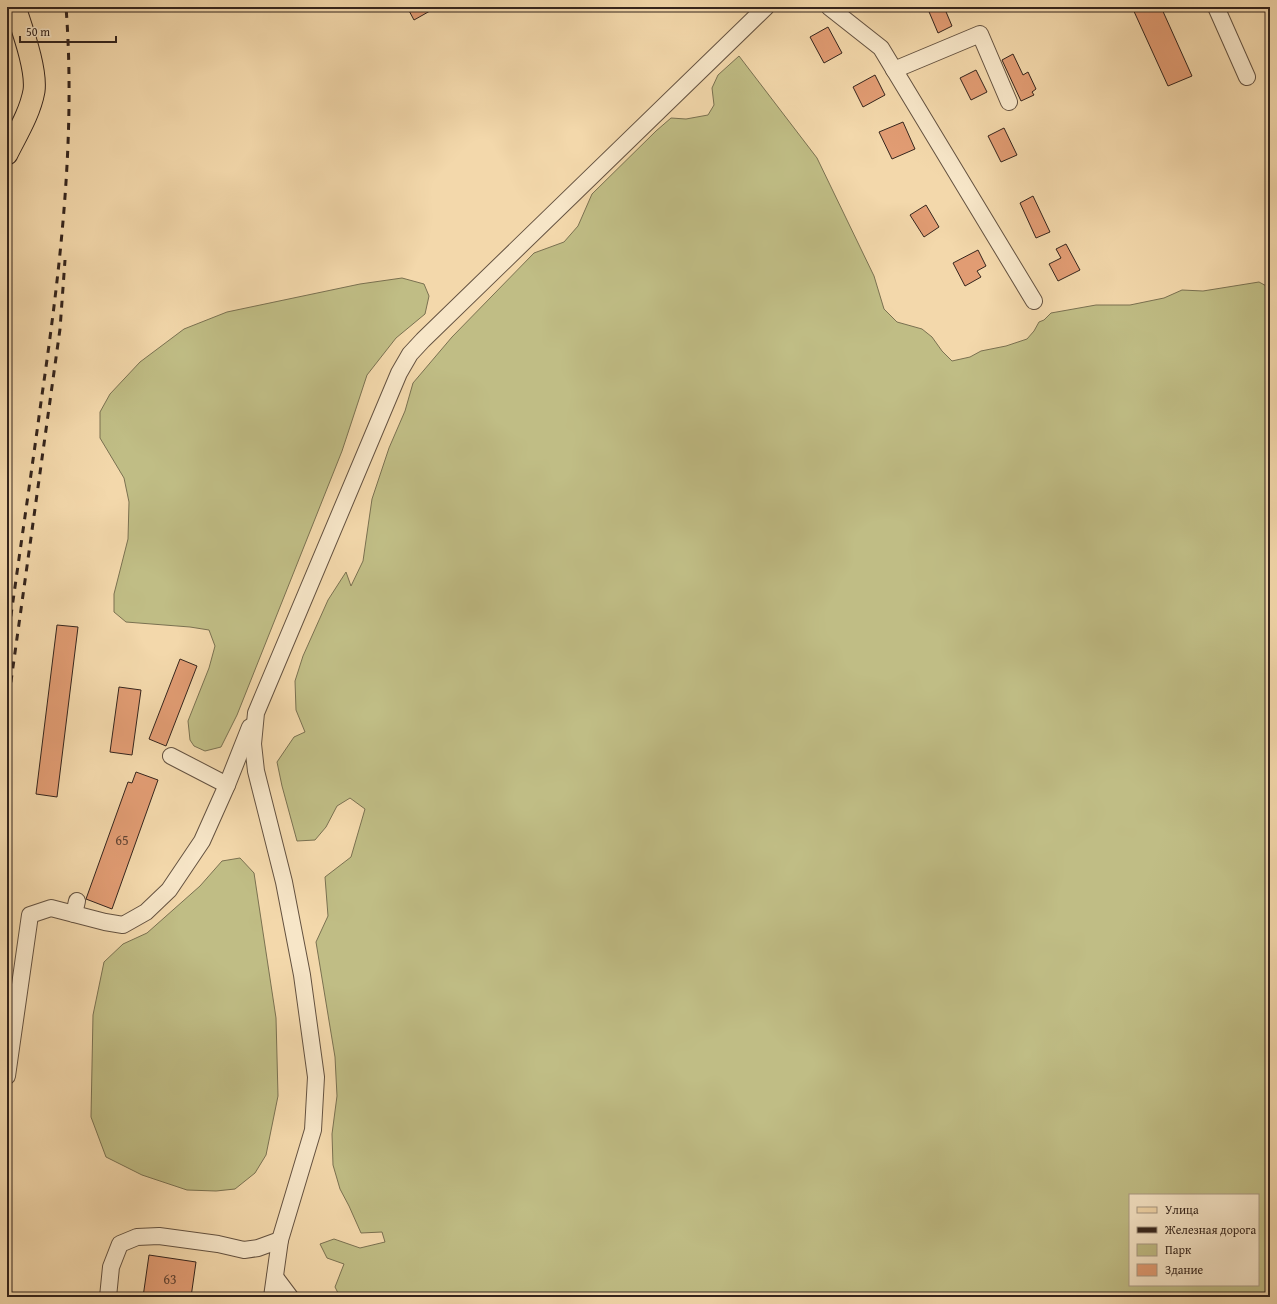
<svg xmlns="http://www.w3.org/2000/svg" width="1277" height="1304" viewBox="0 0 1277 1304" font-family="'Gentium Book Plus',serif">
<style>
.green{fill:#c0bd85;stroke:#7a7151;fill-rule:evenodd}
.building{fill:#e19c73;stroke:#35251d}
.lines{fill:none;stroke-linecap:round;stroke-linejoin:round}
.minor-casing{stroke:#645240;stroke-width:18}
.major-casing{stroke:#35251d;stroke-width:23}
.minor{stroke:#f7e6c8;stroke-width:16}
.major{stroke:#f3d8ab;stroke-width:21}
.rail{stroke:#35251d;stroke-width:3;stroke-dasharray:7 7;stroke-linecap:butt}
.labels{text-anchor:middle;stroke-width:3;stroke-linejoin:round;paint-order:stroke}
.number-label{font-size:14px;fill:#604332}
</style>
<rect width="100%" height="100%" fill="#f3d8ab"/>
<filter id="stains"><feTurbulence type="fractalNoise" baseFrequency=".005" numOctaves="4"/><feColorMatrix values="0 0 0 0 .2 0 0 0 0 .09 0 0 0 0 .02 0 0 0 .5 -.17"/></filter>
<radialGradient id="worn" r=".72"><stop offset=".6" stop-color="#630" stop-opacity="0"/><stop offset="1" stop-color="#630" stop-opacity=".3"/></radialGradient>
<g class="green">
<path d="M 739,56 L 817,158 L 874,276 L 884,309 L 897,322 L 922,329 L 932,337 L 942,351 L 952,361 L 970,357 L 981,351 L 1006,346 L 1027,339 L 1034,331 L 1039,322 L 1044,320 L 1051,313 L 1096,305 L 1130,305 L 1164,298 L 1182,290 L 1203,291 L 1259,282 L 1270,288 L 1270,1297 L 340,1297 L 335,1287 L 344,1264 L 327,1258 L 320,1244 L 334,1239 L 360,1248 L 385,1242 L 382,1232 L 361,1233 L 349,1206 L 340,1189 L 333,1165 L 332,1134 L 337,1096 L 335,1057 L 316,942 L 328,916 L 325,877 L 351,857 L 365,809 L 350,798 L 337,806 L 326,827 L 315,840 L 297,841 L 282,786 L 277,762 L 294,737 L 305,732 L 296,710 L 295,681 L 303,656 L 328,600 L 346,572 L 351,586 L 363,561 L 372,499 L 389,448 L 405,411 L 413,383 L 452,337 L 534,253 L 564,242 L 578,226 L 592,194 L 656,131 L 671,118 L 686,119 L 708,115 L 714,105 L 712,88 L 718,75 ZM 1130,1195 L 1258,1195 L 1258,1285 L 1130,1285 Z"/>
<path d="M 402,278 L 424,284 L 429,296 L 425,314 L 396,338 L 367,375 L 342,451 L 237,715 L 221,747 L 205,751 L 194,746 L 190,740 L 188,721 L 209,668 L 215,646 L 209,630 L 190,627 L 126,622 L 114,612 L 114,594 L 128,539 L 129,502 L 124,478 L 100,438 L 100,412 L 110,394 L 140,362 L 184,329 L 227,312 L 360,284 Z"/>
<path d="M 240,858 L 254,873 L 276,1018 L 278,1096 L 266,1155 L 255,1173 L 235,1189 L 216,1191 L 187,1190 L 142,1175 L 106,1157 L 91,1117 L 93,1015 L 104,962 L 123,944 L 147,933 L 200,886 L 222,861 Z"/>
</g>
<g class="building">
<path d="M 407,7 L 437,7 L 414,20 Z"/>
<path d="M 927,7 L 944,7 L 952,26 L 938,33 Z"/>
<path d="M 1132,7 L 1161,7 L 1192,76 L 1168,86 Z"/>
<path d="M 828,27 L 842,53 L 824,63 L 810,37 Z"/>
<path d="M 1013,54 L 1023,75 L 1028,72 L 1036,89 L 1032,92 L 1034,95 L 1021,101 L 1002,60 Z"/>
<path d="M 976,70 L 987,92 L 971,100 L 960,78 Z"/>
<path d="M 875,75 L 885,95 L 863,107 L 853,87 Z"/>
<path d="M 903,122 L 915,149 L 892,159 L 879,132 Z"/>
<path d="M 1004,128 L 1017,155 L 1001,162 L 988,136 Z"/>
<path d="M 1033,196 L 1050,232 L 1036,238 L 1020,203 Z"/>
<path d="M 926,205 L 939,227 L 924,237 L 910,215 Z"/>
<path d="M 1066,244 L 1080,270 L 1058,281 L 1049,264 L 1061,258 L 1056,249 Z"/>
<path d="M 978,250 L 986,266 L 977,271 L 981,277 L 965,286 L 953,263 Z"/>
<path d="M 57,625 L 78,627 L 57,797 L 36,794 Z"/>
<path d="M 180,659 L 197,666 L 166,746 L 149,739 Z"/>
<path d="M 119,687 L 141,690 L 132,755 L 110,752 Z"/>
<path d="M 136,772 L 158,780 L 112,909 L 86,899 L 128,782 L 132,783 Z"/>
<path d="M 149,1255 L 196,1262 L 191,1297 L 143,1297 Z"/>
</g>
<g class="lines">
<defs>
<g id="minor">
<path d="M 829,7 L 881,48 L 1034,301"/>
<path d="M 1216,7 L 1247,77"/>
<path d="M 894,70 L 980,34 L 1009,102"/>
<path d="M 171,756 L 227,785"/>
<path d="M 74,914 L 77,901"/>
<path d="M 7,1076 L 30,915 L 51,908 L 105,922 L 123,925 L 146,912 L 169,890 L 202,841 L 227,785 L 250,727"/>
<path d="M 275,1277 L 290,1297"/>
<path d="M 108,1297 L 111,1267 L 120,1244 L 137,1237 L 159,1236 L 218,1244 L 244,1250 L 258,1248 L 280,1240"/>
<path d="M 272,1297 L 280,1240 L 313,1130 L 316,1077 L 302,975 L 284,882 L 256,771 L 253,744 L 256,713 L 399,373 L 410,354 L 423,340 L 766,7"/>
</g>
<path id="major" d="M 7,154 C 17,134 30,113 34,91 C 37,69 22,29 15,7"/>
</defs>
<use href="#minor" class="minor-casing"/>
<use href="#major" class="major-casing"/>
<use href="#minor" class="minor"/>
<use href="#major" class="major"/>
<g class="rail">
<path d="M 7,644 C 18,564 30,483 41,402 C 60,271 76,139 66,7"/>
<path d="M 7,710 L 60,329 L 65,260"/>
</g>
</g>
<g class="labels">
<g class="number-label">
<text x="122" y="845">65</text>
<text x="170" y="1284">63</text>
</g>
</g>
<rect width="1277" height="1304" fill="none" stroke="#f3d8ab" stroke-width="24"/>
<rect x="8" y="8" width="1261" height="1288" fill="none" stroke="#35251d" stroke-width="2"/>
<rect x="12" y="12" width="1253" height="1280" fill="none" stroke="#35251d"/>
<rect x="1129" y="1194" width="130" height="92" fill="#f7e6c8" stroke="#a99984"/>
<rect x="1137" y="1207" width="20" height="6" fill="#f3d8ab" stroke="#a99984"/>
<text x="1165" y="1214" font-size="12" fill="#35251d">Улица</text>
<rect x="1137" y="1227" width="20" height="6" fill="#35251d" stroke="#a99984"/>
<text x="1165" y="1234" font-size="12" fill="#35251d">Железная дорога</text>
<rect x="1137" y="1244" width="20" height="12" fill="#c0bd85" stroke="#a99984"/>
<text x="1165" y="1254" font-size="12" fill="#35251d">Парк</text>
<rect x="1137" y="1264" width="20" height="12" fill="#e19c73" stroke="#a99984"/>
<text x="1165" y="1274" font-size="12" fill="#35251d">Здание</text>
<path d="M20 36v6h96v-6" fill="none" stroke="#35251d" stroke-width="2"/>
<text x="26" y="36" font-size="12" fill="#35251d" stroke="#f7e6c8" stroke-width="3" paint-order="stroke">50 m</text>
<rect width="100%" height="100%" filter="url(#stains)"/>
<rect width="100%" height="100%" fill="url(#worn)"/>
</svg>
